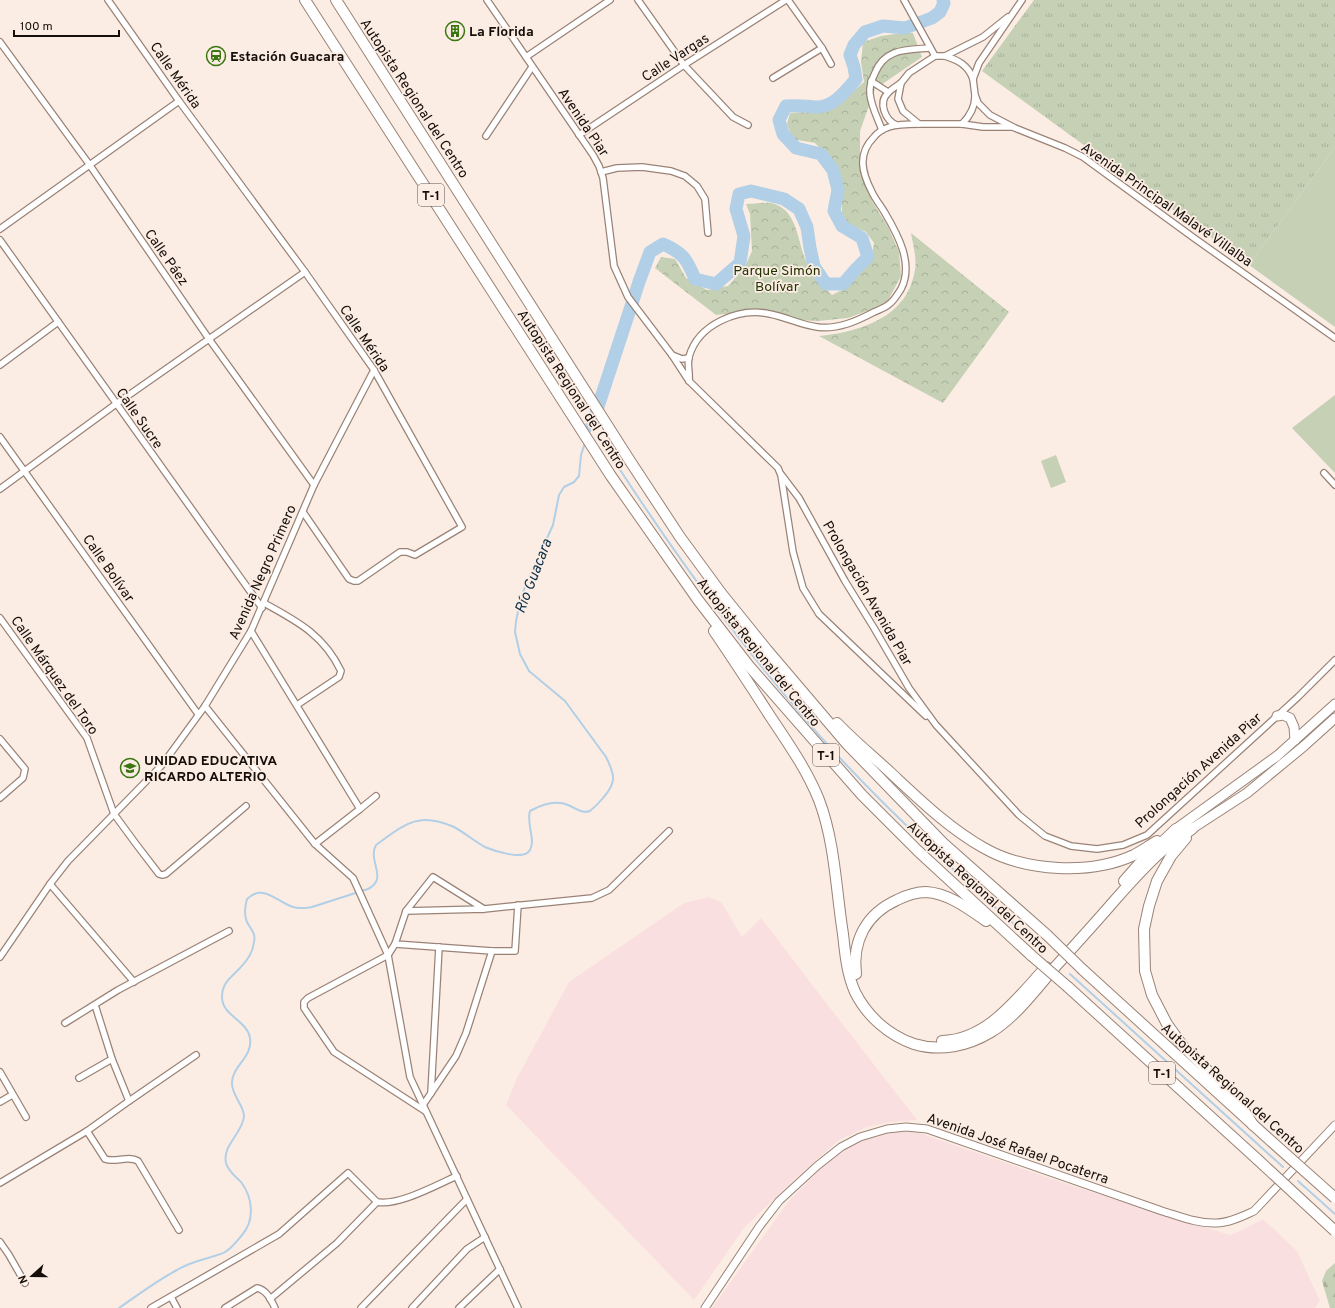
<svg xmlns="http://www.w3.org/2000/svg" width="1335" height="1308" viewBox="0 0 1335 1308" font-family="Overpass,sans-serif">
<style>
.industrial{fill:#fadfe0}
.grass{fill:url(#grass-tufts)}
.forest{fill:url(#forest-firs)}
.park{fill:url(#park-crowns)}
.garden{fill:#c5d0b5}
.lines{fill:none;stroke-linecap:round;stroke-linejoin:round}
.stream{stroke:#b1cfe6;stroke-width:2}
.river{stroke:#b1cfe6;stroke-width:13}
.minor-casing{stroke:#9a8376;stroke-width:8}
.tertiary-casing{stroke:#9a8376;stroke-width:9}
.primary-casing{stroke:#9a8376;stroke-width:11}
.motorway-casing{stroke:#9a8376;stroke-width:12}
.minor{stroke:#fff;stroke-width:5.5}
.tertiary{stroke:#fff;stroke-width:7}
.primary{stroke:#fff;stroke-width:9}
.motorway{stroke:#fff;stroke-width:10}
.motorway-bridge-casing{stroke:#9a8376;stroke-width:12;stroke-linecap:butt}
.motorway-bridge{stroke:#fff;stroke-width:10}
.labels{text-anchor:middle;stroke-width:3.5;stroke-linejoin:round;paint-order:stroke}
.shield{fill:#fcede4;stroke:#5b514b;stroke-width:1}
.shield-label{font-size:13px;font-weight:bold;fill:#160e09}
.poi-label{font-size:14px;font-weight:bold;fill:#160e09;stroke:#fcede4;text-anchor:start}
.street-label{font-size:14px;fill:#160e09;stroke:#fcede4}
.park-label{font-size:14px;fill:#233300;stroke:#fcede4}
.water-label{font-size:15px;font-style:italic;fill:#0a2f48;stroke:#fcede4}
</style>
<defs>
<pattern id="grass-tufts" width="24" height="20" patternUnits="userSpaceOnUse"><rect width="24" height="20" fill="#c5d0b5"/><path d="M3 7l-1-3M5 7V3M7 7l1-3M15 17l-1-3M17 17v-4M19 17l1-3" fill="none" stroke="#a8b19a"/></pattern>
<pattern id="forest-firs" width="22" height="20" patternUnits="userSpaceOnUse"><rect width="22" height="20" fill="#c5d0b5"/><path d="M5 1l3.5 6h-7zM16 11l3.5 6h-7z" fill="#a8b19a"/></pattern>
<pattern id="park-crowns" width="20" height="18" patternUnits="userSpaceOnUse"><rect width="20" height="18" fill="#c5d0b5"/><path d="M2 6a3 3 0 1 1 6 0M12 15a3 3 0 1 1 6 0" fill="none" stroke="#a8b19a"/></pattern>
</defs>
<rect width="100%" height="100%" fill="#fcede4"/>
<g class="industrial">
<path d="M 709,897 L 722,903 L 742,937 L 761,918 L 837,1017 L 917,1120 L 891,1122 L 867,1127 L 839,1140 L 798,1176 L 744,1228 L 694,1300 L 506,1105 L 516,1080 L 569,982 L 684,903 Z"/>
<path d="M 904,1131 L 919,1133 L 1070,1185 L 1230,1235 L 1240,1231 L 1263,1219 L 1297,1251 L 1320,1301 L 1315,1308 L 712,1308 L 788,1202 L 822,1167 L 845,1149 L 864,1140 L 888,1132 Z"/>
</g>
<path class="grass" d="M 1034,0 L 1335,0 L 1335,147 L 1249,265 L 982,71 Z"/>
<path class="forest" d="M 1335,1263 L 1335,1308 L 1330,1308 L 1322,1281 L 1326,1271 Z"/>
<g class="park">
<path d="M 902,33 L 913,33 L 922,57 L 875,89 L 860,131 L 860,167 L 872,201 L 888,227 L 899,252 L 901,276 L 886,304 L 848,318 L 818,321 L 799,320 L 768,310 L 716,315 L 655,268 L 661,257 L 675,259 L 686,278 L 707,290 L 728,286 L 745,267 L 752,251 L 750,214 L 746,204 C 754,204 764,202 771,203 C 798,209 797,241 806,261 C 812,274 822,284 832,295 L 844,289 L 871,262 L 874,243 L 866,232 L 849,224 L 842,214 L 842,180 L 837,166 L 815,143 L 792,139 L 787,124 L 790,113 L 817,111 L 834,108 L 864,82 L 861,62 L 863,42 L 881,36 Z"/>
<path d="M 911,233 L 1009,312 L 943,403 L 819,336 C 845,334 883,324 900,303 C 908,295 913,281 915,270 C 917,258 913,245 911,233 Z"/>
</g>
<g class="garden">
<path d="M 1335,147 L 1335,327 L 1249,265 Z"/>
<path d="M 1335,395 L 1335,473 L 1292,428 Z"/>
<path d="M 1056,455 L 1066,482 L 1051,488 L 1041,461 Z"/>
</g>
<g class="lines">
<g class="stream">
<path d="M 588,435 L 592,425"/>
<path d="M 613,459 C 681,564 754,665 839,757 C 903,826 971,886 1041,948"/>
<path d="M 1070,974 L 1283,1167"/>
<path d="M 1298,1181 L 1335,1214"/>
<path d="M 119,1308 C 138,1295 156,1281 177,1270 C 187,1264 197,1261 208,1258 C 213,1256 220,1255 225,1252 C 232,1248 237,1241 242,1235 C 255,1220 253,1198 241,1182 C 236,1177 228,1171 226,1163 C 222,1145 243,1133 244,1116 C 244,1105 231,1095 232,1082 C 233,1065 253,1057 250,1038 C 247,1020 222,1016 222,997 C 222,982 231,978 240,968 C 247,961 253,951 254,942 C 256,933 251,930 247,922 C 244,915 245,906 247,899 C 263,883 277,902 293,907 C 299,909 305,908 312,907 L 368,889 C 389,878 367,861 376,845 C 390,835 407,820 425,820 C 435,820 445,823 454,827 C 465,833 474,841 485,847 C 494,851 524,861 530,850 C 536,840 526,823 530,811 C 541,805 556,800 568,805 C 576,808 581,814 590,811 C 595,807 599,803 603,798 C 617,782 615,775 606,757 L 565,701 L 529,671 L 520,654 L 515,632 L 516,621 L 521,598 L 526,584 L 553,525 L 559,495 L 564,487 L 574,482 L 579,476 L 581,455 L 585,443"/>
</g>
<path class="river" d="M 592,425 L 639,282 L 650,252 L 663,244 C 683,253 687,259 695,279 L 716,284 L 740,263 L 744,236 L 736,209 L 739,194 L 751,191 L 784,199 L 799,209 L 807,227 L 810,248 L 814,266 L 826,284 L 843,284 L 856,269 L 868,257 L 862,238 L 842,226 L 834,211 L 838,190 L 833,170 L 821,154 L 796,148 L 783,134 L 779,120 L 786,106 C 797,105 804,106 815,107 C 833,108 845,92 856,79 L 854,67 L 850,55 L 854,45 L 865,32 L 883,26 L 905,28 L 932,18 L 940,12 L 944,3 L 943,0"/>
<defs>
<g id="minor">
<path d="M 108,0 L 179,101 L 305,272 L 374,370 L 462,527 L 415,555 L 407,552 L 400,552 L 358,581 L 354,581 L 349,579 L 303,512"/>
<path d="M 487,0 L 593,155 L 599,166 L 603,178 L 614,266 L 628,297 L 672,355 L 689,381 L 778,468 L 780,473 L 799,498 L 845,581 L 874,628 L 909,688 L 936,725 L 1019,815 L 1045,836 L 1071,846 L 1097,849 L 1123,845 L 1147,835 L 1298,697 L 1335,660"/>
<path d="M 638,0 L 684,65 L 733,117 L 748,125"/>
<path d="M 788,0 L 822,48 L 831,64"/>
<path d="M 904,0 L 935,56"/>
<path d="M 1022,0 L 979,63 L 973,79 L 975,95 L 978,103 L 990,115 L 1015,128 L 1065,148 L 1083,157 L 1194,238 L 1335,338"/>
<path d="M 1008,17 L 983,37 L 945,56 L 935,56 L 909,73 L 901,83 L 898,99 L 903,111 L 919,124 L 962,124 L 983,127 L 1012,127"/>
<path d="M 0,42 L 89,164 L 209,339 L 314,485"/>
<path d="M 945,56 C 958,60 968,65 973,79"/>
<path d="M 526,57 L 610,0"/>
<path d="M 773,78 L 822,48"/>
<path d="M 871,81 L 888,92"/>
<path d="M 962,124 C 970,116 975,108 975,96"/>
<path d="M 897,125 C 885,121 878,102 888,93 C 891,89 897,86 901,83"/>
<path d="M 882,130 C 878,119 871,106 870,94 C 869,87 872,79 875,73 C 885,48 907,50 930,48"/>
<path d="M 579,135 L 684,65 L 786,0"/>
<path d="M 486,136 L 532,67"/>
<path d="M 601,172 L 617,168 L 642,167 L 671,171 L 685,176 L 697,186 L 705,199 L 708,233"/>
<path d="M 0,229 L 179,101"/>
<path d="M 0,240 L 262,608"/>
<path d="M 672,355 L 682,359 L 689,358"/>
<path d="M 0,365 L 58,322"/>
<path d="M 689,381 C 690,373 687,364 689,357 C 698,324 739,307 770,314 C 786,317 801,325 817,327 C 837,330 857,321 874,312 C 879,310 884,308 888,305 C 894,301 897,295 901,289 C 914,264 898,235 885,213 C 881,206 875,199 872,192 C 862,173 857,154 874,137 C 878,132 883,129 889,127 C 898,124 909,124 919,124"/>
<path d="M 0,437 L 198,714"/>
<path d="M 1324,473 L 1335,485"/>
<path d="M 781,475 L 793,552 L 803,588 L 819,614 L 926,716"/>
<path d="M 0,489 L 116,404 L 305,272"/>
<path d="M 264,603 C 297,621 324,635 341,671 L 339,677 L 297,705"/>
<path d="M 0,618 L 87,738 L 114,814 L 136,844 L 159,874 L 162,875 L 166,874 L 246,806"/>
<path d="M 251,631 L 360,809 L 315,844"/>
<path d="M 205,706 L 315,844 L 353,878 L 388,955 L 410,1077 L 518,1308"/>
<path d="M 0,739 L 25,769 L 23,778 L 0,798"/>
<path d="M 360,809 L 376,796"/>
<path d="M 50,884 L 134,982"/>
<path d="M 484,909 L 433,877 L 406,911 L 484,909 L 592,898 L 609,890 L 669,831"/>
<path d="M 406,911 L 395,944 L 492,951"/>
<path d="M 395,944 L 388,955 L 308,998 L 304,1002 L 304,1008 L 334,1052 L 425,1111"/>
<path d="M 0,957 L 50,884 L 68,861 L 162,765 L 205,706 L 251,631 L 314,485 L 374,370"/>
<path d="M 95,1005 L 112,1059 L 129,1101"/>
<path d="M 65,1023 L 118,990 L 229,931"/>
<path d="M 0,1072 L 26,1117"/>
<path d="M 79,1078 L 112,1059"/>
<path d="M 431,1093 L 439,947"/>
<path d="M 0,1102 L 12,1095"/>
<path d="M 423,1105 L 456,1056 L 466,1033 L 492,951 L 515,951 L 518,905"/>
<path d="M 87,1131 L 129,1101 L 196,1055"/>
<path d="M 0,1183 L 87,1131 L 105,1159 C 115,1163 128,1155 138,1161 L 179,1230"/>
<path d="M 0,1242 L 9,1255 L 25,1283"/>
<path d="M 171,1297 L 177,1308"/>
<path d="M 270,1299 L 337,1243 L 377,1202"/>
<path d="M 151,1308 L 279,1234 L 348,1173 L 377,1202 C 399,1206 436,1185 457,1176"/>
<path d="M 225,1308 L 257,1288 C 267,1290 271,1300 275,1308"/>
<path d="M 361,1308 L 467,1199"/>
<path d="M 412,1308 L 467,1249 L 485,1237"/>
<path d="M 459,1308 L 500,1269"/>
</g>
<path id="tertiary" d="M 705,1308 L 759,1227 L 779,1201 L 817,1166 L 841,1147 L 860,1137 L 887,1129 L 906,1127 L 927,1129 L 1162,1211 C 1179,1216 1198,1224 1216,1223 C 1229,1223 1243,1216 1254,1211 L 1335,1125"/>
<g id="primary">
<path d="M 1277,716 L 1283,715 L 1290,718 L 1294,727 L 1295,740"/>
<path d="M 1193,828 L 1247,793 L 1304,746 L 1335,718"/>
<path d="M 1176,829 L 1277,756 L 1335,704"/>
</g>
<g id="motorway">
<path d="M 305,0 L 611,476 L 698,600 L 749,666 L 862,795 L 918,851 L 1032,956"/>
<path d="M 336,0 L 630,461 L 680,537 L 721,593 L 767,650 L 847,744 L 943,843 L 1047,935"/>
<path d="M 714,631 C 733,659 752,688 770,716 C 788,743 807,770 819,800 C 835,842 836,890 843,934 C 845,953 847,974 855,992 C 867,1016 888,1035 914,1044 C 940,1052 968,1046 991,1032 C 1016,1017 1037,988 1056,966 C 1076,944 1096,922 1115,900 C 1130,883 1146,865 1162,851 C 1172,842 1183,836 1193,828"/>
<path d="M 837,723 C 854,741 874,757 892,774 C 921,801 950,829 984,848 C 1026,872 1091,875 1134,855 C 1142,851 1150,845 1157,841"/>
<path d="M 1186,838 L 1171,856 L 1157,881 L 1149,906 L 1144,929 L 1145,971 L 1152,995 L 1167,1024 L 1182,1045 L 1238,1101 L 1253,1125"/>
<path d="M 1124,881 L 1138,865 L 1176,829"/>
<path d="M 1083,970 L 1271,1141"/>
<path d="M 856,974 C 852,941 866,914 897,900 C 905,896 916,892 926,892 C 948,893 969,909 986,921"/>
<path d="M 1068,987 L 1257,1159"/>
<path d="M 942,1041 C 988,1040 1018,997 1046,967"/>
</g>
</defs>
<use href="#minor" class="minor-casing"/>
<use href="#tertiary" class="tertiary-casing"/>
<use href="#primary" class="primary-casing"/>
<use href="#motorway" class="motorway-casing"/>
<use href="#minor" class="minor"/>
<use href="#tertiary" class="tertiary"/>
<use href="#primary" class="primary"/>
<use href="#motorway" class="motorway"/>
<defs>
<g id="motorway-bridge">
<path d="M 1047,935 L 1083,970"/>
<path d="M 1032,956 L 1068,987"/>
<path d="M 1271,1141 L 1335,1198"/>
<path d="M 1257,1159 L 1335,1231"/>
</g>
</defs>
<use href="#motorway-bridge" class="motorway-bridge-casing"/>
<use href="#motorway-bridge" class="motorway-bridge"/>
</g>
<defs>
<symbol id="building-ring" viewBox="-11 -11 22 22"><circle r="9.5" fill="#fcede4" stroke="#3a760f" stroke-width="1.5"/><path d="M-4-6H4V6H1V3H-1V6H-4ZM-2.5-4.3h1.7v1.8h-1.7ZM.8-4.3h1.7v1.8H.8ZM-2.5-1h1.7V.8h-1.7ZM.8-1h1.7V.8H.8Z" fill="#3a760f"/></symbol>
<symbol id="station-ring" viewBox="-11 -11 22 22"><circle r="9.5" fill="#fcede4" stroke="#3a760f" stroke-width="1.5"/><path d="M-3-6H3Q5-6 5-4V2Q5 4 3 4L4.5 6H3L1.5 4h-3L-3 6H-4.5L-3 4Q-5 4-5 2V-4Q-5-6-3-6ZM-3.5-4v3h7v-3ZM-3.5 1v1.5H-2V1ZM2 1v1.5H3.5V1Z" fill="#3a760f"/></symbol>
<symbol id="school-ring" viewBox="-11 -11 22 22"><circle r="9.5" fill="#fcede4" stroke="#3a760f" stroke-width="1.5"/><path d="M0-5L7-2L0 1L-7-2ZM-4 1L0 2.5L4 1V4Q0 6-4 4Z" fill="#3a760f"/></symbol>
</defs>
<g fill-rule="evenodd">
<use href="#building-ring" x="444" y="20" width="22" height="22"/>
<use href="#station-ring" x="205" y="45" width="22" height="22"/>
<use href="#school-ring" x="119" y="757" width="22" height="22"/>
</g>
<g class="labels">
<g class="shield">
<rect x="418" y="184" width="26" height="22" rx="3"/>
<rect x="813" y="744" width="26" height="22" rx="3"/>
<rect x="1149" y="1062" width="26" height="22" rx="3"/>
</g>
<g class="shield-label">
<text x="431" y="200">T-1</text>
<text x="826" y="760">T-1</text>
<text x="1162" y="1078">T-1</text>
</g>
<g class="poi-label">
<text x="469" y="36">La Florida</text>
<text x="230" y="61">Estación Guacara</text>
<text x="144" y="765">UNIDAD EDUCATIVA<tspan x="144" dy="16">RICARDO ALTERIO</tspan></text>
</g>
<g class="street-label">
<text transform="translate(675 57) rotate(-33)" y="5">Calle Vargas</text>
<text transform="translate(176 75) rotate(55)" y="5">Calle Mérida</text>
<text transform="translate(415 98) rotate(57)" y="5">Autopista Regional del Centro</text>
<text transform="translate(584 122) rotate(56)" y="5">Avenida Piar</text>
<text transform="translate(1167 204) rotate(35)" y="5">Avenida Principal Malavé Villalba</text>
<text transform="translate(167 257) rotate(55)" y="5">Calle Páez</text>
<text transform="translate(365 338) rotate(56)" y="5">Calle Mérida</text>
<text transform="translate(572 389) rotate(57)" y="5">Autopista Regional del Centro</text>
<text transform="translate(140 418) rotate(55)" y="5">Calle Sucre</text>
<text transform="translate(109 568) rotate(55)" y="5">Calle Bolívar</text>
<text transform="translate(262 572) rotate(-66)" y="5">Avenida Negro Primero</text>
<text transform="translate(868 593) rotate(60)" y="5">Prolongación Avenida Piar</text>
<text transform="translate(759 652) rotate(51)" y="5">Autopista Regional del Centro</text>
<text transform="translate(55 675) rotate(55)" y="5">Calle Márquez del Toro</text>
<text transform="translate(1198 770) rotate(-42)" y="5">Prolongación Avenida Piar</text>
<text transform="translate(978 887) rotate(43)" y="5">Autopista Regional del Centro</text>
<text transform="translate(1233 1088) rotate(42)" y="5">Autopista Regional del Centro</text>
<text transform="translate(1018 1148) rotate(19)" y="5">Avenida José Rafael Pocaterra</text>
</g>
<g class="park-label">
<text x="777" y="275">Parque Simón<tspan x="777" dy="16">Bolívar</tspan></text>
</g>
<g class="water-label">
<text transform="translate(533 576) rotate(-69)" y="5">Río Guacara</text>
</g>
</g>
<g transform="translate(32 1276) rotate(249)" stroke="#fcede4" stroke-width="3" paint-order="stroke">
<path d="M0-3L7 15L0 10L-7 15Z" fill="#160e09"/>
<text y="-6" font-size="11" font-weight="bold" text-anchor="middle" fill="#160e09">N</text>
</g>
<path d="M14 30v6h105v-6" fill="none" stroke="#160e09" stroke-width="2"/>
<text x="20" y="30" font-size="12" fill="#160e09" stroke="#fcede4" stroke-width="3" paint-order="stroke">100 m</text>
</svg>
